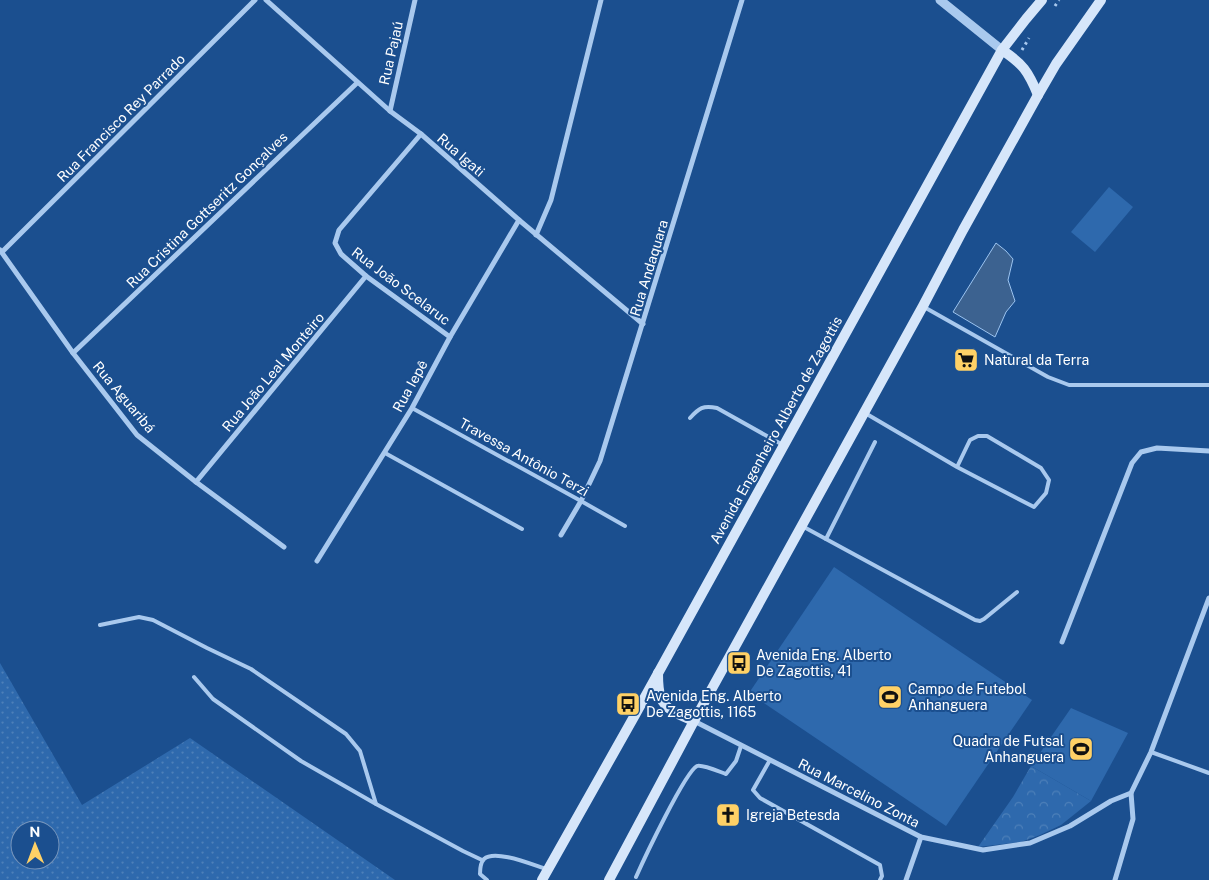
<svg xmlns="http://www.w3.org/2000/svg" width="1209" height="880" viewBox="0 0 1209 880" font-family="'Public Sans',sans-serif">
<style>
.grass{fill:url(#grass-dots);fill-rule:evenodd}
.park{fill:url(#park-crowns)}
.pitch{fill:#2e69ad}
.water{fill:#3c6290;stroke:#9cc4f0}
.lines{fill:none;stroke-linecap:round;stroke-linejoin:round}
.path{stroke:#a9c9ee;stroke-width:3;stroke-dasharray:2.5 4;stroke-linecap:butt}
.service{stroke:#a9c9ee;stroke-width:4}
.minor{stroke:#a9c9ee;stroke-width:5}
.tertiary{stroke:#a9c9ee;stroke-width:9}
.secondary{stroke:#d6e6fa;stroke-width:10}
.labels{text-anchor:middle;stroke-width:4;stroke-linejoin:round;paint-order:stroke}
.street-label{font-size:14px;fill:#fff;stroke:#1b4f8f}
.poi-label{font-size:14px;fill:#fff;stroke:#1b4f8f;text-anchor:start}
</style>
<defs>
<pattern id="grass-dots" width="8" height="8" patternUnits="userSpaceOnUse" patternTransform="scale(1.25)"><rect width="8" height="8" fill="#2e69ad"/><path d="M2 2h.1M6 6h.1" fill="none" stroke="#4d80b9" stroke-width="1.8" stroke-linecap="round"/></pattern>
<pattern id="park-crowns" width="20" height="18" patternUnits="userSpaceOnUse" patternTransform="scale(1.25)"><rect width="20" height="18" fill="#2e69ad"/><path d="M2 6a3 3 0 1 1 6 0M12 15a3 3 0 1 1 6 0" fill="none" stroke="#4d80b9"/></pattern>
</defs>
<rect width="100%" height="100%" fill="#1b4f8f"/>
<path class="grass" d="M 0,663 L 82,805 L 190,738 L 395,880 L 0,880 ZM 20,830 L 50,830 L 50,860 L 20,860 Z"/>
<path class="park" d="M 1031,766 L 1091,801 L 1061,825 L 1040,835 L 1021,842 L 978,847 L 1013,797 Z"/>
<g class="pitch">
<path d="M 1109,187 L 1133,207 L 1095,252 L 1071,232 Z"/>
<path d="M 834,567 L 1032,700 L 946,826 L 749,693 Z"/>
<path d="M 1071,708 L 1128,733 L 1091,801 L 1031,766 Z"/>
</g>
<path class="water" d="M 996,243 L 1006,251 L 1013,259 L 1008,280 L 1015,301 L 1006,312 L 995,337 L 953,312 Z"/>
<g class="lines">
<g class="path">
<path d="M 1055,6 L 1059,0"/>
<path d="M 1022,50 L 1029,38"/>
</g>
<g class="service">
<path d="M 924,307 L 1048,377 L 1069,385 L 1209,385"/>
<path d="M 412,408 L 581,501 L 625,526"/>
<path d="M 865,413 L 957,467 L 1034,507 L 1046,493 L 1049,480 L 1041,468 L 987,436 L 978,436 L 970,440 L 957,467"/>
<path d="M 690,418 C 699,408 703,405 717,408 L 783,445"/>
<path d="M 385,453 L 522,529"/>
<path d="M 802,526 L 975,620 L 980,621 L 984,619 L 1017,592"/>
<path d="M 826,539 L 875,442"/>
<path d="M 100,625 L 139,617 L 153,620 L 207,648 L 251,669 L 346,734 L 360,751 L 376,804"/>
<path d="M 194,677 L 213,699 L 301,761 L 376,804 L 463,851 L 482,860"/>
<path d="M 1151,752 L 1209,773"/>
<path d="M 770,760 L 753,790 L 760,798 L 880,865 L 882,876 L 880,880"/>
<path d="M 636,877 C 644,859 685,772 697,766 C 702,764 720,772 726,774 L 736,761 L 741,746"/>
<path d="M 487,880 L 480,874 C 480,869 480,863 484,859 C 495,849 533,865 546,869"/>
</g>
<g class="minor">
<path d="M 266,0 L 390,111 L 421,134 L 519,220 L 643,324"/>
<path d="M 390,111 L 415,0"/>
<path d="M 421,134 L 339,230 L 335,243 L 341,254 L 366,276 L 450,337"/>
<path d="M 536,235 L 551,200 L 601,0"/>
<path d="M 0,250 L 73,353 L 137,435 L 196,482 L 284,547"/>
<path d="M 2,252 L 255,0"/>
<path d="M 73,353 L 357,83"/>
<path d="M 196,482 L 366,276"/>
<path d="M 561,535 L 581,501 L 600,461 L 742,0"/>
<path d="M 317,561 L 412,408 L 450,337 L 519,220"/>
<path d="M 1062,642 L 1132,463 L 1141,452 L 1157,448 L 1209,451"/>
<path d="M 694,721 L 921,837 L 983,850 L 1030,843 L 1070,826 L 1111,801 L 1131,793 L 1151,752 L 1209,598"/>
<path d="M 906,880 L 921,837"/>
<path d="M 1115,880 L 1133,819 L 1131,793"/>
</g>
<path class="tertiary" d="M 940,0 L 1002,50"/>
<g class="secondary">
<path d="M 1002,50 C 1023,64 1028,71 1038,95"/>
<path d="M 658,673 C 658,681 658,691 661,698 C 666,711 683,716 694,721"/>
<path d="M 542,880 L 635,715 L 1002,50 L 1026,19 L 1042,0"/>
<path d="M 609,880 L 694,721 L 923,306 L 963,230 L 1038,95 L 1056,64 L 1101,0"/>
</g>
</g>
<defs>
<symbol id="supermarket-square" viewBox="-11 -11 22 22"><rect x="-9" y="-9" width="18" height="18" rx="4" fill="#ffd166" stroke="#1b4f8f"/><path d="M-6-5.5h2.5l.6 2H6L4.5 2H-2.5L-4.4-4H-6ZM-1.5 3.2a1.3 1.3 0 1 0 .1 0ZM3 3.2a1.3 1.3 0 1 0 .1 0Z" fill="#111"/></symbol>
<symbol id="bus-square" viewBox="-11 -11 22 22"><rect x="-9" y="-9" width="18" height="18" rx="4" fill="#ffd166" stroke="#1b4f8f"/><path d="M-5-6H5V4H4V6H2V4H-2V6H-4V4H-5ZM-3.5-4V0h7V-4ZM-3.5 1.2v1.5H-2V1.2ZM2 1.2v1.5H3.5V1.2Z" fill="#111"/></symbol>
<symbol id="stadium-square" viewBox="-11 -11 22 22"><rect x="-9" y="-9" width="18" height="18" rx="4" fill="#ffd166" stroke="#1b4f8f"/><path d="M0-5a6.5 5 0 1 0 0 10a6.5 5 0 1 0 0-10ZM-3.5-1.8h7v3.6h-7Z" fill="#111"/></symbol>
<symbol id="church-square" viewBox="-11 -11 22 22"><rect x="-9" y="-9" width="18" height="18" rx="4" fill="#ffd166" stroke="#1b4f8f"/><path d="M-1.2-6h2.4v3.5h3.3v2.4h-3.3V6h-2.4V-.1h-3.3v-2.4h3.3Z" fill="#111"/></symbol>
</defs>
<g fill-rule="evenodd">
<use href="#supermarket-square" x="952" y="346" width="28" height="28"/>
<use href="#bus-square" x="725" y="649" width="28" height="28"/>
<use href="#stadium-square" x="876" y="683" width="28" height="28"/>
<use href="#bus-square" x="614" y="690" width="28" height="28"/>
<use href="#stadium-square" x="1067" y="735" width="28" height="28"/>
<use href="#church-square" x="714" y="801" width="28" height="28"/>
</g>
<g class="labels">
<g class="street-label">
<text transform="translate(391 53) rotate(-77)" y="5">Rua Pajaú</text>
<text transform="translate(121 118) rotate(-45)" y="5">Rua Francisco Rey Parrado</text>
<text transform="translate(461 155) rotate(41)" y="5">Rua Igati</text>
<text transform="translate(207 210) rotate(-44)" y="5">Rua Cristina Gottseritz Gonçalves</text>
<text transform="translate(649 268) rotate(-73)" y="5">Rua Andaquara</text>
<text transform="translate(401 286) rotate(37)" y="5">Rua João Scelaruc</text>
<text transform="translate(273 372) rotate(-50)" y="5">Rua João Leal Monteiro</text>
<text transform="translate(410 386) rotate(-61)" y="5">Rua Iepê</text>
<text transform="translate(124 397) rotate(50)" y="5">Rua Aguaribá</text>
<text transform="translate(776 430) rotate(-61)" y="5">Avenida Engenheiro Alberto de Zagottis</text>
<text transform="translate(524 457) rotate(29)" y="5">Travessa Antônio Terzi</text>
<text transform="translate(859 793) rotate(27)" y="5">Rua Marcelino Zonta</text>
</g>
<g class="poi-label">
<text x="984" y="365">Natural da Terra</text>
<text x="756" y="660">Avenida Eng. Alberto<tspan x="756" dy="16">De Zagottis, 41</tspan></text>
<text x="908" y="694">Campo de Futebol<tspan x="908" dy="16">Anhanguera</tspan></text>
<text x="646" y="701">Avenida Eng. Alberto<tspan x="646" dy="16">De Zagottis, 1165</tspan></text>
<text x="1064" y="746" text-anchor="end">Quadra de Futsal<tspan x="1064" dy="16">Anhanguera</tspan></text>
<text x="746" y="820">Igreja Betesda</text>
</g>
</g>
<g transform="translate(35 845) rotate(359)"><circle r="24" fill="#1b4f8f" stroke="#7695bc"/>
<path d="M0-4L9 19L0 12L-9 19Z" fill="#ffd166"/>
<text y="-8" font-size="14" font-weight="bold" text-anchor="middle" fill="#ffffff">N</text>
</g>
</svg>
